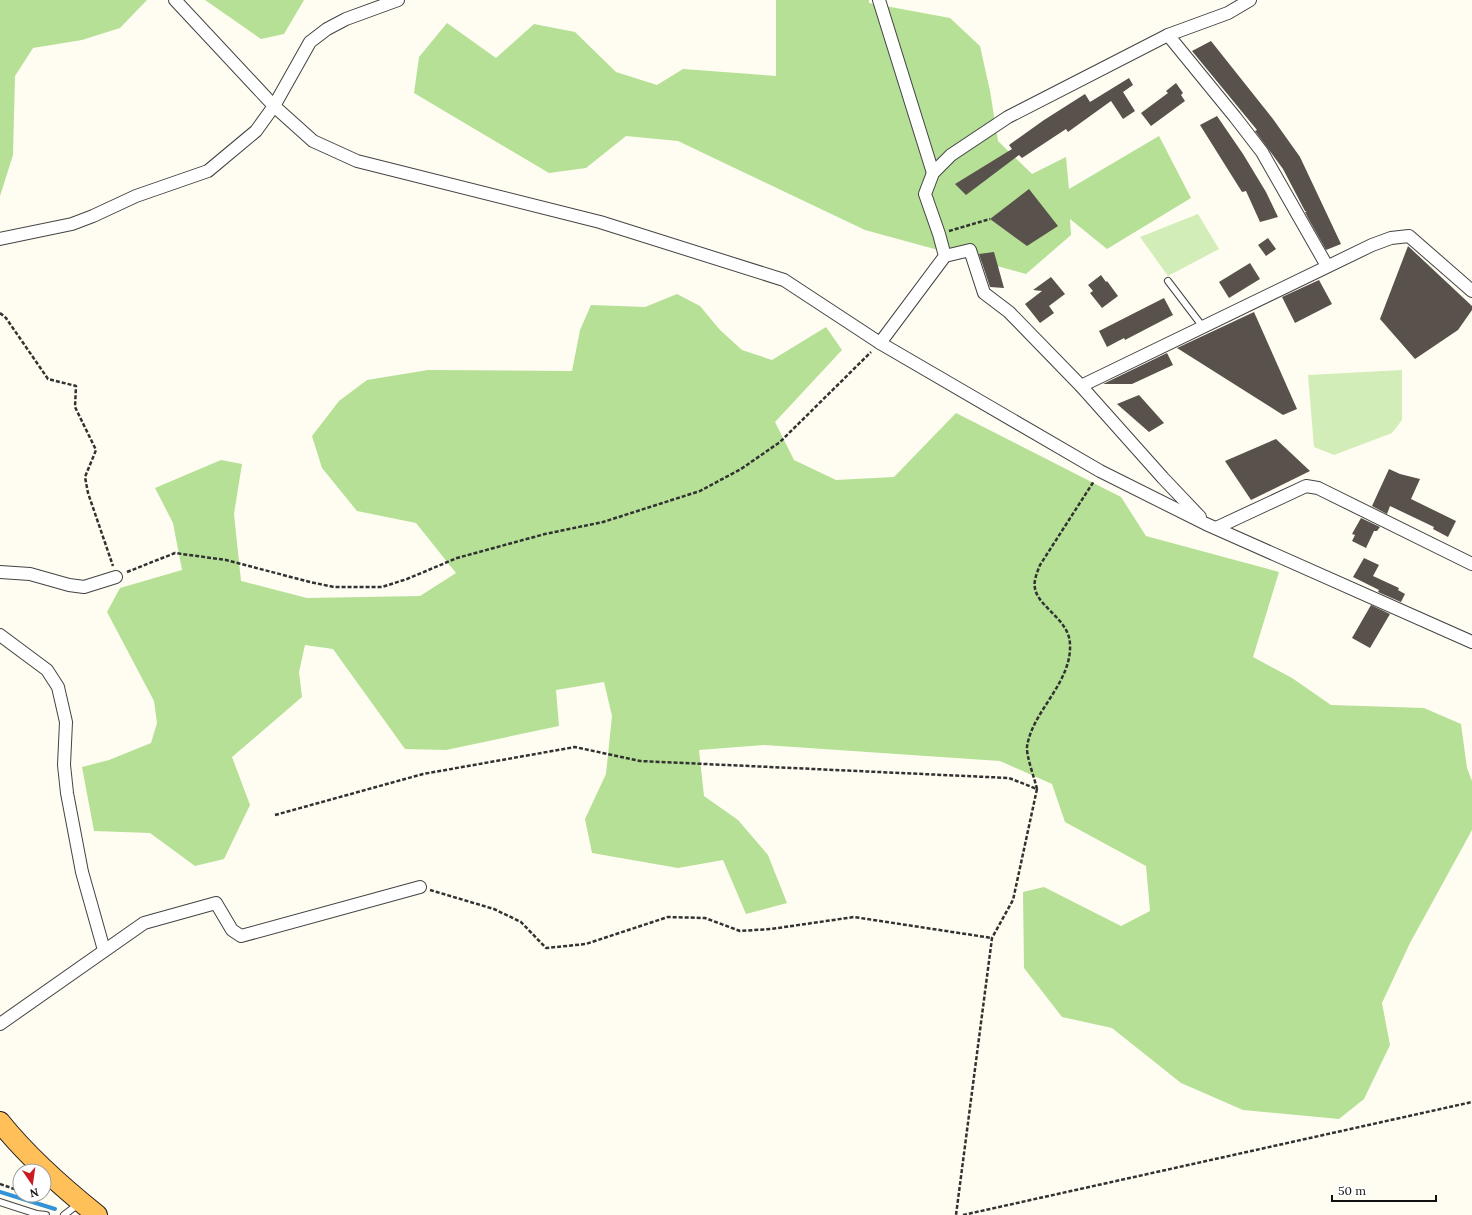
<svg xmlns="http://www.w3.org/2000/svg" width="1472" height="1215" viewBox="0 0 1472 1215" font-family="Lora,serif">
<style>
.green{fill:#d3edb8}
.forest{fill:#b5e096}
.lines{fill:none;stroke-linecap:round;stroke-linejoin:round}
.stream{stroke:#3393d8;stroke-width:4}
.building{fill:#59514b}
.service-casing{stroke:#434343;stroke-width:8}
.minor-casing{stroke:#434343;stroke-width:14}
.trunk-casing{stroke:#212121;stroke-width:22}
.path{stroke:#323232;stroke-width:2.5;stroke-dasharray:4 2;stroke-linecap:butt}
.service{stroke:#fff;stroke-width:6}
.minor{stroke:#fff;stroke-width:12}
.trunk{stroke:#ffc059;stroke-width:20}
</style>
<rect width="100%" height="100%" fill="#fffdf2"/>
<g class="green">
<path d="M 1198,214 L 1219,249 L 1168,276 L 1140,237 Z"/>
<path d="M 1402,370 L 1402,420 L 1392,433 L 1334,455 L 1314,447 L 1308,375 Z"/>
</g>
<g class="forest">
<path d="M 0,0 L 147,0 L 120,28 L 82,40 L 33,48 L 15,76 L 13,155 L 0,196 Z"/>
<path d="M 205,0 L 304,0 L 284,34 L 261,39 Z"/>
<path d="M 776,0 L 869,0 L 869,3 L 950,18 L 980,46 L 990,91 L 998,141 L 1032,174 L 1066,157 L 1069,189 L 1159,136 L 1191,198 L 1107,249 L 1070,219 L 1071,235 L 1026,274 L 865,230 L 678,141 L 626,136 L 586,168 L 549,173 L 414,93 L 419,57 L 447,23 L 496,58 L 534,24 L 575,32 L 616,72 L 657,85 L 683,69 L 776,76 Z"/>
<path d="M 677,294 L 700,306 L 720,330 L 742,350 L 772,360 L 826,327 L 842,350 L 775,422 L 794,460 L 836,480 L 894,477 L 956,413 L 1121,497 L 1146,536 L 1279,572 L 1253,657 L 1292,678 L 1331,705 L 1424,708 L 1461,724 L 1467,768 L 1472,781 L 1472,830 L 1410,943 L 1382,1003 L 1390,1045 L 1364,1099 L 1339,1119 L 1243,1110 L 1181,1083 L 1112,1028 L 1062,1017 L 1024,968 L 1023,892 L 1044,887 L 1121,926 L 1150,911 L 1146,866 L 1065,822 L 1052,784 L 1000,761 L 764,745 L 699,750 L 704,796 L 738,820 L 768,855 L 787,903 L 746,914 L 723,860 L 678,868 L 592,853 L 585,819 L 606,774 L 612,716 L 604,682 L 556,690 L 559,726 L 446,750 L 405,749 L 333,649 L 305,645 L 299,672 L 302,697 L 232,757 L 250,805 L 224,859 L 195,866 L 150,833 L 94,831 L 82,767 L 109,760 L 151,743 L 157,723 L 154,701 L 107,612 L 120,588 L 182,570 L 173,523 L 155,488 L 221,460 L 242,464 L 234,514 L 241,581 L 307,598 L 420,596 L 456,573 L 416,523 L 357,511 L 322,468 L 312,436 L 339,401 L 367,380 L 428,370 L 572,371 L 580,330 L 591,305 L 645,307 Z"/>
</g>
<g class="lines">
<path class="stream" d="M 0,1192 L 55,1209"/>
</g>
<g class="building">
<path d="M 1211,41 L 1273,119 L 1300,157 L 1341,244 L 1326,250 L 1308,218 L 1305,212 L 1307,211 L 1305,211 L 1283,169 L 1255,131 L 1257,130 L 1192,51 Z"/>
<path d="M 1129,78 L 1133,85 L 1123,92 L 1135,111 L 1123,119 L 1111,101 L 1068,132 L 1066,129 L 1022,158 L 1019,155 L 966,195 L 955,184 L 1012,149 L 1009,145 L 1044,120 L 1085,94 L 1090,102 Z"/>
<path d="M 1176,83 L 1183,93 L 1181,95 L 1185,101 L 1151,126 L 1141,113 L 1168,93 L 1166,91 Z"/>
<path d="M 1217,116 L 1243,154 L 1266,192 L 1278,217 L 1260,222 L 1246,191 L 1242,192 L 1200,125 Z"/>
<path d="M 1029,189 L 1058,226 L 1027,246 L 990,219 Z"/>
<path d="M 1268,238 L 1276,249 L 1266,256 L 1258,245 Z"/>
<path d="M 1408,246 L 1472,306 L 1472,310 L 1458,330 L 1415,359 L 1380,319 Z"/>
<path d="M 994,252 L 1004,288 L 990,287 L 979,254 Z"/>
<path d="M 1250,263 L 1260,279 L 1229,298 L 1219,282 Z"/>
<path d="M 1101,275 L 1106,282 L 1107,281 L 1118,296 L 1102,308 L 1090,293 L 1093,291 L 1088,285 Z"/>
<path d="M 1051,277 L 1065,294 L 1049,306 L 1054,313 L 1040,323 L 1025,304 L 1042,291 L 1033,290 Z"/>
<path d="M 1319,280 L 1332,304 L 1295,323 L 1282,297 Z"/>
<path d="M 1164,298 L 1173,315 L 1125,340 L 1124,338 L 1107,347 L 1099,331 Z"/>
<path d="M 1254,312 L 1297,409 L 1283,415 L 1177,348 Z"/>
<path d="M 1167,353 L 1173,365 L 1132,384 L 1103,384 Z"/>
<path d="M 1139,395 L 1164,423 L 1149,432 L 1117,404 Z"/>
<path d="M 1276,439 L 1310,471 L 1251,500 L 1225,461 Z"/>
<path d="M 1389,469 L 1400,474 L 1420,479 L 1411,499 L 1456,521 L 1448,537 L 1433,529 L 1434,527 L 1390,506 L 1387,514 L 1372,506 Z"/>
<path d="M 1361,518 L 1380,527 L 1377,531 L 1374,531 L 1366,548 L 1352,541 L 1355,535 L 1352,534 Z"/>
<path d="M 1364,558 L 1379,565 L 1373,576 L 1399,588 L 1398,590 L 1405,594 L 1401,602 L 1378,592 L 1379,590 L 1353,577 Z"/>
<path d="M 1371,605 L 1390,614 L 1370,648 L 1352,638 Z"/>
</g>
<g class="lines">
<defs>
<g id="service">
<path d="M 1168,281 L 1203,327"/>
<path d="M 0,1202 L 37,1214 L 46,1215"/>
<path d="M 64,1215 L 80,1203"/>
</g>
<g id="minor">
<path d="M 175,0 L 274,106 L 313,141 L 357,161 L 600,222 L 784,280 L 880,343 L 1100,471 L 1206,524 L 1472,642"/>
<path d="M 879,0 L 933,173"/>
<path d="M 1168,35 L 1235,117 L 1262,152 L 1327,266"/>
<path d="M 0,239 L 72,224 L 93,216 L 136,196 L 208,171 L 256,131 L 274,106 L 310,42 L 327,29 L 346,19 L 398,0"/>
<path d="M 945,256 L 970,250 L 984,293 L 1009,312 L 1081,386"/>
<path d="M 880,343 L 945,256 L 939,234 L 925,194 L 933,173 L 951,155 L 1008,117 L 1168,35 L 1228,13 L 1250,0"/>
<path d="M 1200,517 L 1163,478 L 1081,386 L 1372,245 L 1391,238 L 1409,236 L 1472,291"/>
<path d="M 1216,528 L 1306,486 L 1318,488 L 1472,564"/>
<path d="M 0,572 L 30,574 L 69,585 L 84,587 L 116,577"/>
<path d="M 0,635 L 47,670 L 58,687 L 66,722 L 64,765 L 67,793 L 82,872 L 104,950"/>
<path d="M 0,1024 L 144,923 L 216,903 L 232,930 L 241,936 L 420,887"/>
</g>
<path id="trunk" d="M 0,1122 C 28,1157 62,1187 97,1215"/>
</defs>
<use href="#service" class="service-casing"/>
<use href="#minor" class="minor-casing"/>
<use href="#trunk" class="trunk-casing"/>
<g class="path">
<path d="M 949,231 L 990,219"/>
<path d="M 0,313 L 6,318 L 48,379 L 76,386 L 75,407 L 96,450 L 85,477 L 88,493 L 113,566"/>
<path d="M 127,572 L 175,553 L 226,560 L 310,582 L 334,587 L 382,587 L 407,579 L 457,558 L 545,534 L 603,522 L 700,491 L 741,469 L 780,442 L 871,352"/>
<path d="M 1037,789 C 1035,780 1026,755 1027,747 C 1032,711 1072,683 1070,644 C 1069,616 1030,605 1035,580 C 1036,575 1038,570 1040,565 L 1094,481"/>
<path d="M 275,815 L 423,774 L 575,747 L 640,761 L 1009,778 L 1037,789 L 1013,900 L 992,938 L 956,1215"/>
<path d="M 430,890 L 494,909 L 521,922 L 546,948 L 586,944 L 668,917 L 705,918 L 740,931 L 771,929 L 854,917 L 992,938"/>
<path d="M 0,1184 L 20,1191"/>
<path d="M 963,1215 L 1472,1102"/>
</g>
<use href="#service" class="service"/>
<use href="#minor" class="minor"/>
<use href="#trunk" class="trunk"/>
</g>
<g transform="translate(32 1183) rotate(167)"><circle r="19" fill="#ffffff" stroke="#9f9f9f"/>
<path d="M0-3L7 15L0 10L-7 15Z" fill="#cc1b20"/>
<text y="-6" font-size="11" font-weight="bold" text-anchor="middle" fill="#101010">N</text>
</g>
<path d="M1332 1195v6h104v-6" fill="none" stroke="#101010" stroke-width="2"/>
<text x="1338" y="1195" font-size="12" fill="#101010" stroke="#ffffff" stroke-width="3" paint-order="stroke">50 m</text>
</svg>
